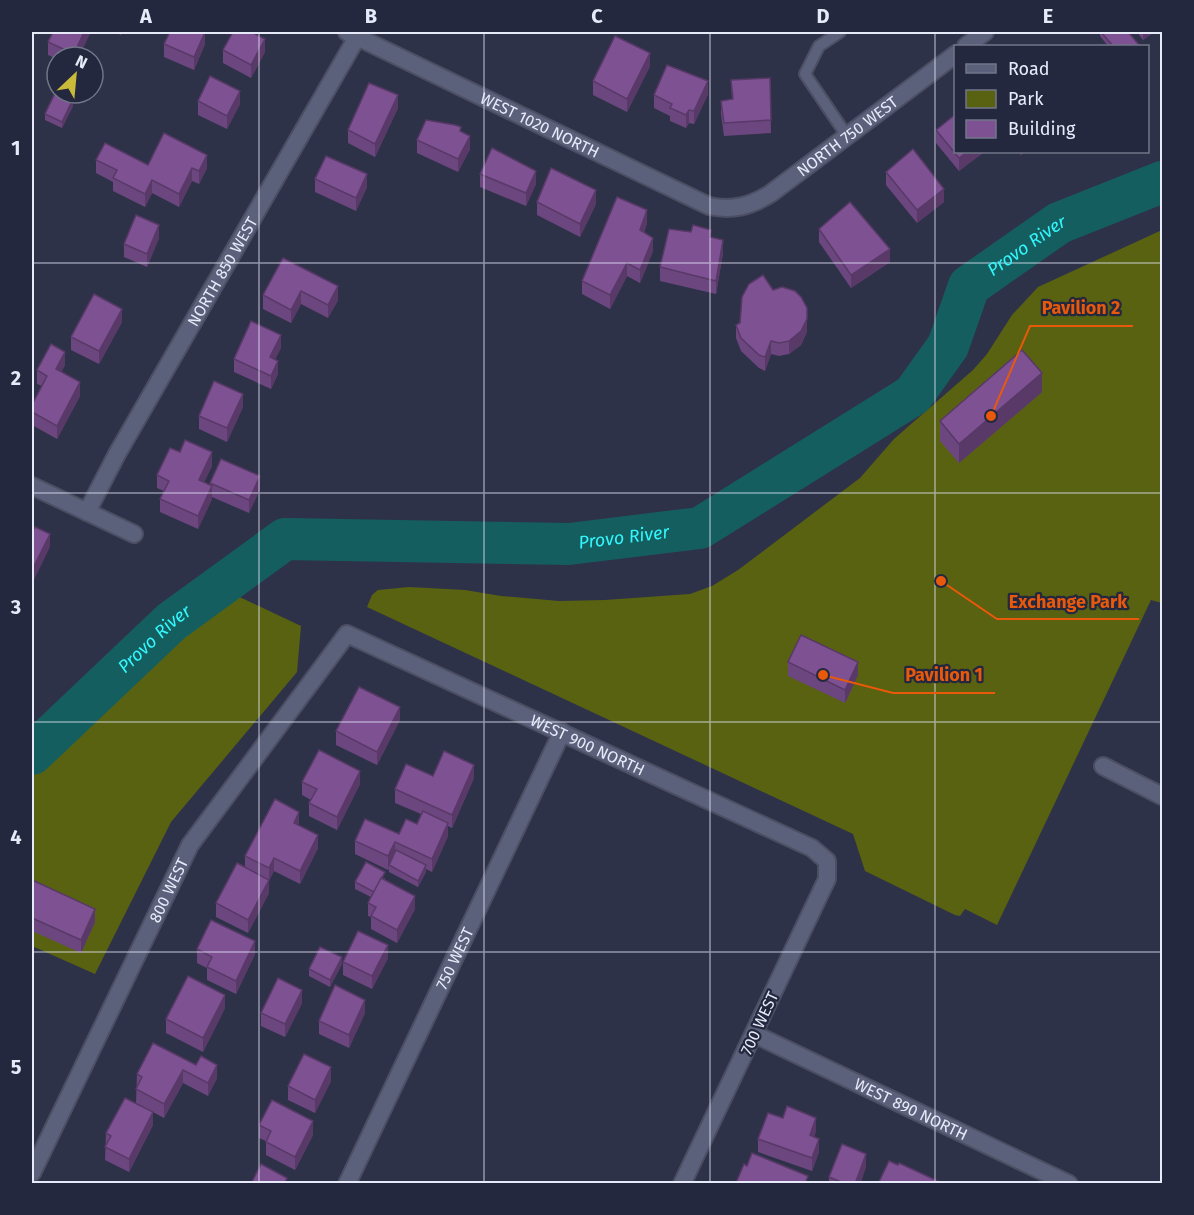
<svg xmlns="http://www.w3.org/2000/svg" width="1194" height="1215" viewBox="0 0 1194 1215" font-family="'Fira Sans',sans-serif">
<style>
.green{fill:#596210}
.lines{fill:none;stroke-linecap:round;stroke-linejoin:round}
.river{stroke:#155e60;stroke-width:42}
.service-casing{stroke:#4c4f63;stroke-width:14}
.minor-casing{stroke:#4c4f63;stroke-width:20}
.service{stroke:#5c617b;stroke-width:10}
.minor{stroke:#5c617b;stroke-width:16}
.wall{fill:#6c467e}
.shaded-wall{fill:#583967}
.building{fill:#7e5193;stroke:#583967;stroke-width:1.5}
.grid{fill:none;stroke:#e7eaf9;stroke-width:1.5;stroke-opacity:0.55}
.labels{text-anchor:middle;stroke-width:4.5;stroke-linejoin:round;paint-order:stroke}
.street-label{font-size:16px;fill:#e7eaf9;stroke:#24283e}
.water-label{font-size:18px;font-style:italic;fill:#32f6fb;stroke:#24283e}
.leader{fill:none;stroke:#e8590c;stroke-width:2}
.callout-dot{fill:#e8590c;stroke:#24283e;stroke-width:2}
.callout-label{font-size:18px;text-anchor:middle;font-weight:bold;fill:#e8590c;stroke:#24283e;stroke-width:4.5;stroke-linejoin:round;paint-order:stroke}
.neatline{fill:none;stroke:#e7eaf9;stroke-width:2}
.grid-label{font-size:20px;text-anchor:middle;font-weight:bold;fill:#e7eaf9}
</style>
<rect width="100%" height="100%" fill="#2e3249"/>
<g class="green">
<path d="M 1162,230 L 1162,603 L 1151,600 L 997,925 L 965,909 L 960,916 L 955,915 L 865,871 L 853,834 L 367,607 L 372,595 L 378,590 L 409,587 L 465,590 L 501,596 L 559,601 L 605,600 L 690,594 L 712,586 L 738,570 L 860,478 L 894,439 L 973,370 L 987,354 L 1012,315 L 1038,287 Z"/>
<path d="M 231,593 L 301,626 L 297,672 L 171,822 L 95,974 L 32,946 L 32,771 L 138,671 Z"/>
</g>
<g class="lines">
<path class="river" id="s1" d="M 32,754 L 171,622 L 285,539 L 569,544 L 700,528 L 913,395 L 948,346 L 969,286 L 1059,223 L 1162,182"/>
<defs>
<path id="service" d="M 840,32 L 819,46 L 805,74 L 847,136"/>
<g id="minor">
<path id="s2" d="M 347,32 L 709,206 C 733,211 750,206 770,194 L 956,54"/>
<path d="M 966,46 L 985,32"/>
<path d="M 32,486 L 134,534"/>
<path id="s3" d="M 87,512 L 117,454 L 360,32"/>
<path d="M 1103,766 L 1162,796"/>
<path id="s4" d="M 754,1034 L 1069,1184"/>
<path id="s5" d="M 32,1173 L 190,845 L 347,634 L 812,848 L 827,861 L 827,879 L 682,1184"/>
<path id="s6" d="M 347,1184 L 562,732"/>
</g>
</defs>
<use href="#service" class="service-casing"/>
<use href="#minor" class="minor-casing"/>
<use href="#service" class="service"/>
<use href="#minor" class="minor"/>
</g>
<g class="wall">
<path d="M 53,32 L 79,57 L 57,57 L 57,59 L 48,55 L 48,42 Z"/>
<path d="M 114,32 L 122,32 L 121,35 Z"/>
<path d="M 1100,32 L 1128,32 L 1140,46 L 1108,46 L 1100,36 Z"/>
<path d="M 1137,32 L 1154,32 L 1143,40 Z"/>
<path d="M 164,44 L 205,44 L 194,70 L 164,57 Z"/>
<path d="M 223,50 L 265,52 L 251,78 L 223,63 Z"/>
<path d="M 650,66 L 627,112 L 593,95 L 593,81 Z"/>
<path d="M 770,78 L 771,133 L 724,136 L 721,114 L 721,101 L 732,100 L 731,80 Z"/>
<path d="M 708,94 L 694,124 L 689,123 L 686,128 L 670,121 L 670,116 L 654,108 L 654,95 Z"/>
<path d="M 198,101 L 240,104 L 227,129 L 198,115 Z"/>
<path d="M 73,106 L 62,128 L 45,120 L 45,114 Z"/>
<path d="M 398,108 L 375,157 L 348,143 L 348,130 Z"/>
<path d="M 936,130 L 984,152 L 959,171 L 936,143 Z"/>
<path d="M 417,140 L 470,149 L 458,172 L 417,153 Z"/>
<path d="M 96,160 L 148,165 L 207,168 L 199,184 L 192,181 L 179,207 L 152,193 L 145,207 L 113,191 L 113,182 L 96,173 Z"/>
<path d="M 886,172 L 944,202 L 917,223 L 886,185 Z"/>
<path d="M 480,174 L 536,184 L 526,206 L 480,187 Z"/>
<path d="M 315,179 L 367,187 L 356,211 L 315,192 Z"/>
<path d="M 537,202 L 596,204 L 580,237 L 537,215 Z"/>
<path d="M 647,223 L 644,233 L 653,251 L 640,283 L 627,276 L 610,309 L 582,294 L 582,281 Z"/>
<path d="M 819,229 L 890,262 L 851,288 L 819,242 Z"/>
<path d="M 159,238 L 147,267 L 124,257 L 124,244 Z"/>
<path d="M 711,238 L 723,253 L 716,294 L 660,281 L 660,267 Z"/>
<path d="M 338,286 L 338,300 L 328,318 L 301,304 L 291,323 L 263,309 L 263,295 Z"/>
<path d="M 773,290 L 807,332 L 801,345 L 789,354 L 779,356 L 771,354 L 765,371 L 759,368 L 741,351 L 736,338 L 736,325 L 740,323 Z"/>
<path d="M 122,322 L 99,364 L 71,350 L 71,337 Z"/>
<path d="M 281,348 L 275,359 L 278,374 L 271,389 L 234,372 L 234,359 Z"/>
<path d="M 65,365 L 61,372 L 80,396 L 57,439 L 32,425 L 32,405 L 42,386 L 37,384 L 37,370 Z"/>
<path d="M 1042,392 L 959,463 L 940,441 L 940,421 Z"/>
<path d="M 243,407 L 227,442 L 199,429 L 199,416 Z"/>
<path d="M 180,452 L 212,466 L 204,482 L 210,485 L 210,483 L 260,489 L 249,513 L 212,497 L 212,499 L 198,529 L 160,512 L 160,499 L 164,491 L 157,488 L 157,475 Z"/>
<path d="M 788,662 L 858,675 L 845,703 L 788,676 Z"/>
<path d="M 400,720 L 377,765 L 336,745 L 336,731 Z"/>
<path d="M 433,776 L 474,778 L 452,828 L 448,826 L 448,836 L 432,872 L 426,869 L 426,872 L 418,887 L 389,872 L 389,869 L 388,870 L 355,854 L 355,841 L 399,834 L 417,824 L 421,814 L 395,803 L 395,789 Z"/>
<path d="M 302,782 L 360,784 L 337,830 L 309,816 L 309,803 L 311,800 L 302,795 Z"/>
<path d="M 299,825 L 318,848 L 300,884 L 274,871 L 269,880 L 269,893 L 248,933 L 216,917 L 216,903 L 245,867 L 245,856 Z"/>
<path d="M 385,878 L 384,880 L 415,909 L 397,943 L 371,929 L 371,917 L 368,916 L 368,903 L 371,897 L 355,889 L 355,882 Z"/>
<path d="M 32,880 L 95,922 L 81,953 L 32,931 Z"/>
<path d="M 197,949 L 255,954 L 236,994 L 207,980 L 207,968 L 197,963 Z"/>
<path d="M 388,958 L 372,989 L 343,975 L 343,962 Z"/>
<path d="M 342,964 L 330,987 L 309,976 L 309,969 Z"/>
<path d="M 302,1003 L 285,1037 L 261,1026 L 261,1013 Z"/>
<path d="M 225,1008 L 203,1052 L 166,1033 L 166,1019 Z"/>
<path d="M 365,1013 L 349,1048 L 319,1034 L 319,1021 Z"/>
<path d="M 153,1043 L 217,1078 L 208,1096 L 183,1083 L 164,1118 L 136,1103 L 137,1074 Z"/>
<path d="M 331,1081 L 315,1113 L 288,1100 L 288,1086 Z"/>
<path d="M 153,1125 L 129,1172 L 105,1160 L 106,1133 Z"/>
<path d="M 259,1125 L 313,1135 L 295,1170 L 266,1155 L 266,1141 L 259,1138 Z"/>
<path d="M 816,1131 L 814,1137 L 819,1152 L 812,1171 L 758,1152 L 758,1139 Z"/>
<path d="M 866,1167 L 860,1184 L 829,1184 L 829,1177 Z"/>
</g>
<g class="shaded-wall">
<path d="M 84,32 L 91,32 L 79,57 L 74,57 L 74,54 Z"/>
<path d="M 205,32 L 205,44 L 194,70 L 194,57 Z"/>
<path d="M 1143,32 L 1154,32 L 1143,40 Z"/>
<path d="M 265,39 L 265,52 L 251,78 L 251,65 Z"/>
<path d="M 650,53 L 650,66 L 627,112 L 627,99 Z"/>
<path d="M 708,81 L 708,94 L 694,124 L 694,111 Z"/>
<path d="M 240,91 L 240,104 L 227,129 L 227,116 Z"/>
<path d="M 398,95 L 398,108 L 375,157 L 375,144 Z"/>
<path d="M 73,99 L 73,106 L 62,128 L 62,122 Z"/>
<path d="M 689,110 L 689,123 L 686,128 L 686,115 Z"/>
<path d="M 470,136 L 470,149 L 458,172 L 458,159 Z"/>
<path d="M 967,152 L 984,152 L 959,171 L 959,158 Z"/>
<path d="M 1020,152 L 1025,152 L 1020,156 Z"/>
<path d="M 207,155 L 207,168 L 199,184 L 199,171 Z"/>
<path d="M 192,168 L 192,181 L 179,207 L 179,194 Z"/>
<path d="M 536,171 L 536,184 L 526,206 L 526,193 Z"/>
<path d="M 367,174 L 367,187 L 356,211 L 356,198 Z"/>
<path d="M 152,180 L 152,193 L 145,207 L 145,194 Z"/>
<path d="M 944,189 L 944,202 L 917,223 L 917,210 Z"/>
<path d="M 596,190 L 596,204 L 580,237 L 580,224 Z"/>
<path d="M 647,210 L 647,223 L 640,244 L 640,230 Z"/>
<path d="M 159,225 L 159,238 L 147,267 L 147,254 Z"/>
<path d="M 653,238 L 653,251 L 640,283 L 640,270 Z"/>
<path d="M 723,240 L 723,253 L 716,294 L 716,281 Z"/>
<path d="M 890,249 L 890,262 L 851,288 L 851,275 Z"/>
<path d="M 627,263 L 627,276 L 610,309 L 610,295 Z"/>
<path d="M 338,286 L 338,300 L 328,318 L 328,305 Z"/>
<path d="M 301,291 L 301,304 L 291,323 L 291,310 Z"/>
<path d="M 807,308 L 807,332 L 801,345 L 789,354 L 789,341 Z"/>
<path d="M 122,309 L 122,322 L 99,364 L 99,351 Z"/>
<path d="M 281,335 L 281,348 L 270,370 L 270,357 Z"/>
<path d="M 771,341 L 771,354 L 765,371 L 765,357 Z"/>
<path d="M 65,352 L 65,365 L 56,383 L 56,369 Z"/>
<path d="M 278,361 L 278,374 L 271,389 L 271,376 Z"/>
<path d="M 1042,373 L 1042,392 L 959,463 L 959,444 Z"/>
<path d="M 80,382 L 80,396 L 57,439 L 57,426 Z"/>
<path d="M 243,394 L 243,407 L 227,442 L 227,428 Z"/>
<path d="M 212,452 L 212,466 L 199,493 L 199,480 Z"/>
<path d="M 260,476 L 260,489 L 249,513 L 249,500 Z"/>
<path d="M 212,486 L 212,499 L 198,529 L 198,516 Z"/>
<path d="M 50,534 L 50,547 L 32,584 L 32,570 Z"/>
<path d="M 858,662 L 858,675 L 845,703 L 845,690 Z"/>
<path d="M 400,707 L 400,720 L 377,765 L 377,752 Z"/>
<path d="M 474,765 L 474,778 L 452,828 L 452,815 Z"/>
<path d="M 360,771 L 360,784 L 337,830 L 337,817 Z"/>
<path d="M 299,812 L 299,825 L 294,823 Z"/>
<path d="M 448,823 L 448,836 L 432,872 L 432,859 Z"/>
<path d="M 318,835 L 318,848 L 300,884 L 300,871 Z"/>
<path d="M 395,842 L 395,855 L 389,865 L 388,870 L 388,856 Z"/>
<path d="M 274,858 L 274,871 L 269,881 L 269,868 Z"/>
<path d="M 426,865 L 426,872 L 418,887 L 418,881 Z"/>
<path d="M 269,880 L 269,893 L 248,933 L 248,920 Z"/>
<path d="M 415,896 L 415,909 L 397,943 L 397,930 Z"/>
<path d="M 95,909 L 95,922 L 81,953 L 81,940 Z"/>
<path d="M 255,941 L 255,954 L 236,994 L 236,981 Z"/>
<path d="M 388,945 L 388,958 L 372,989 L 372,976 Z"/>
<path d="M 342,957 L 342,964 L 330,987 L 330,980 Z"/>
<path d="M 302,990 L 302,1003 L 285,1037 L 285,1024 Z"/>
<path d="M 225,995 L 225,1008 L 203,1052 L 203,1038 Z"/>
<path d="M 365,1000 L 365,1013 L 349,1048 L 349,1035 Z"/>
<path d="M 217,1065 L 217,1078 L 208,1096 L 208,1083 Z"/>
<path d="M 331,1067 L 331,1081 L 315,1113 L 315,1100 Z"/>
<path d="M 183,1070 L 183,1083 L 164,1118 L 164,1104 Z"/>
<path d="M 153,1112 L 153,1125 L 129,1172 L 129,1159 Z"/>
<path d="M 816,1118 L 816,1131 L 810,1148 L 810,1135 Z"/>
<path d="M 313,1121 L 313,1135 L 295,1170 L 295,1157 Z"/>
<path d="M 819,1139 L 819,1152 L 812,1171 L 812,1158 Z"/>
<path d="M 866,1154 L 866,1167 L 860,1184 L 855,1184 Z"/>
</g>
<g class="building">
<path d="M 53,32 L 84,32 L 74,54 L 48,42 Z"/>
<path d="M 170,32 L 205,32 L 194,57 L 164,44 Z"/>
<path d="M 233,32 L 251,32 L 265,39 L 251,65 L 223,50 Z"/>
<path d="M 1101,32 L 1128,32 L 1140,46 L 1113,46 Z"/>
<path d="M 615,36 L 650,53 L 627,99 L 593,81 Z"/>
<path d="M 667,65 L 708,81 L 694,111 L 689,110 L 686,115 L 670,108 L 672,104 L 654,95 Z"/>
<path d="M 210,76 L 240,91 L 227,116 L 198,101 Z"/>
<path d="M 770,78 L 771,120 L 724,123 L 721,101 L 733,99 L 731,80 Z"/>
<path d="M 369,83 L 398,95 L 375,144 L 348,130 Z"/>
<path d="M 56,91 L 57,93 L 59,93 L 73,99 L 62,122 L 45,114 Z"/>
<path d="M 956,114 L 956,152 L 967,152 L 959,158 L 936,130 Z"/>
<path d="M 426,120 L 455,125 L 461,127 L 460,131 L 470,136 L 458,159 L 417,140 Z"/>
<path d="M 164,133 L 207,155 L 199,171 L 192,168 L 179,194 L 152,180 L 145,194 L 113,178 L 117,170 L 96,160 L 105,143 L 148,165 Z"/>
<path d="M 492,148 L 536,171 L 526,193 L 480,174 Z"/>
<path d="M 913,149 L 944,189 L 917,210 L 886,172 Z"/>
<path d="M 326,156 L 367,174 L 356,198 L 315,179 Z"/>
<path d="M 551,168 L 596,190 L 580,224 L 537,202 Z"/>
<path d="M 617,197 L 647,210 L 640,230 L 653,238 L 640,270 L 627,263 L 610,295 L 582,281 Z"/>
<path d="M 850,202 L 890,249 L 851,275 L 819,229 Z"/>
<path d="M 136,215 L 159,225 L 147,254 L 124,244 Z"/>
<path d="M 693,225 L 711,230 L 710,237 L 723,240 L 716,281 L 660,267 L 669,229 L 691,232 Z"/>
<path d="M 283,258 L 338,286 L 328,305 L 301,291 L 291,310 L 263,295 Z"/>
<path d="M 763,275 L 773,290 L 782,287 L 795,291 L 801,297 L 807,308 L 807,319 L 801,331 L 789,341 L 779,343 L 771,341 L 765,357 L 759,355 L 741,338 L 736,325 L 740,323 L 742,297 L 749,284 Z"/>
<path d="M 94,294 L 122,309 L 99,351 L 71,337 Z"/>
<path d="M 251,321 L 281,335 L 270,357 L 278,361 L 271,376 L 234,359 Z"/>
<path d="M 51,344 L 65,352 L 56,369 L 80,382 L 57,426 L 32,412 L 32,405 L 47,376 L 37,370 Z"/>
<path d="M 1022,350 L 1042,373 L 959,444 L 940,421 Z"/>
<path d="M 214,381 L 243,394 L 227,428 L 199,416 Z"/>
<path d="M 185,440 L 212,452 L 199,480 L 212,486 L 198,516 L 160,499 L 169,481 L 157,475 L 170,448 L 180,452 Z"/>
<path d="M 221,459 L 260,476 L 249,500 L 210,483 Z"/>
<path d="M 35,527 L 50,534 L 32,570 L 32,531 L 32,532 Z"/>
<path d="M 801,635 L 858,662 L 845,690 L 788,662 Z"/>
<path d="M 359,687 L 400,707 L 377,752 L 336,731 Z"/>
<path d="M 319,750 L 360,771 L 337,817 L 309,803 L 317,789 L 302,782 Z"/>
<path d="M 444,751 L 474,765 L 452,815 L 395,789 L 406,764 L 433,776 Z"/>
<path d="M 275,799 L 299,812 L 294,823 L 318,835 L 300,871 L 274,858 L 269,868 L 245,856 Z"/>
<path d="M 423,811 L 448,823 L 432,859 L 395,842 L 388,856 L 355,841 L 365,819 L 399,834 L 406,819 L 417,824 Z"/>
<path d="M 396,850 L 426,865 L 418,881 L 389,865 Z"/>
<path d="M 366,862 L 385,872 L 374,892 L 355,882 Z"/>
<path d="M 237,863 L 269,880 L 248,920 L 216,903 Z"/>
<path d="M 381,878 L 415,896 L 397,930 L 371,916 L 376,907 L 368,903 Z"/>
<path d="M 32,880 L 95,909 L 81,940 L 32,918 Z"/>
<path d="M 211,920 L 255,941 L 236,981 L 207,967 L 212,957 L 197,949 Z"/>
<path d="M 358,931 L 388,945 L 372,976 L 343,962 Z"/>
<path d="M 320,947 L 342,957 L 330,980 L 309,969 Z"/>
<path d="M 188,976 L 225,995 L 203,1038 L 166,1019 Z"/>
<path d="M 278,978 L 302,990 L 285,1024 L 261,1013 Z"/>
<path d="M 335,985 L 365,1000 L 349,1035 L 319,1021 Z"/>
<path d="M 153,1043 L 196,1065 L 201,1056 L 217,1065 L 208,1083 L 183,1070 L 164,1104 L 136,1089 L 142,1077 L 137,1074 Z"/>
<path d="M 304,1054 L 331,1067 L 315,1100 L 288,1086 Z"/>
<path d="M 125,1098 L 153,1112 L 129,1159 L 105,1147 L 111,1136 L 106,1133 Z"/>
<path d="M 272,1100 L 313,1121 L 295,1157 L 266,1142 L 271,1131 L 259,1125 Z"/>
<path d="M 787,1106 L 816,1118 L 810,1135 L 819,1139 L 812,1158 L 758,1139 L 768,1113 L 783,1118 Z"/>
<path d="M 842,1144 L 866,1154 L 855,1184 L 846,1184 L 829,1177 Z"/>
<path d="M 752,1153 L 808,1176 L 805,1184 L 736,1183 L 744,1164 L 747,1166 Z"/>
<path d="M 889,1161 L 898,1165 L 899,1163 L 944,1184 L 878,1184 Z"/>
<path d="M 261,1164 L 287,1178 L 284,1184 L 251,1184 Z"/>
</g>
<path class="grid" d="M 259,32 L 259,1184M 484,32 L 484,1184M 710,32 L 710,1184M 935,32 L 935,1184M 32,263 L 1162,263M 32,493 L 1162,493M 32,722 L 1162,722M 32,952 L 1162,952"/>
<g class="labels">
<g class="street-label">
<text dy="6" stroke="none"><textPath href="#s2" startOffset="214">WEST 1020 NORTH</textPath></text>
<text dy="6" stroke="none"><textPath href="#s2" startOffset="562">NORTH 750 WEST</textPath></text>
<text dy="6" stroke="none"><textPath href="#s3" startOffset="276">NORTH 850 WEST</textPath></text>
<text dy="6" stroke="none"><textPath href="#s5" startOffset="892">WEST 900 NORTH</textPath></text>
<text dy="6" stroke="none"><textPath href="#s5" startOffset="314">800 WEST</textPath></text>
<text dy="6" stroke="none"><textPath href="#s6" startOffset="250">750 WEST</textPath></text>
<text transform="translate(759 1023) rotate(-65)" y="6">700 WEST</text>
<text dy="6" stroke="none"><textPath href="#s4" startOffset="174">WEST 890 NORTH</textPath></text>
</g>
<g class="water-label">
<text dy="6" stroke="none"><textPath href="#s1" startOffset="1194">Provo River</textPath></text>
<text dy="6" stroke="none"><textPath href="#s1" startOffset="672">Provo River</textPath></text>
<text dy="6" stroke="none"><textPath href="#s1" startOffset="168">Provo River</textPath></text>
</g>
</g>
<path class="leader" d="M991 416L1030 326H1133M941 581L997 619H1139M823 675L893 693H995"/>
<g class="callout-dot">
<circle cx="991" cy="416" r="6"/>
<circle cx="941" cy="581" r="6"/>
<circle cx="823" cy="675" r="6"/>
</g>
<g class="callout-label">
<text x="1081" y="314">Pavilion 2</text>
<text x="1068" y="608">Exchange Park</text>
<text x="944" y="681">Pavilion 1</text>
</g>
<rect width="1194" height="1215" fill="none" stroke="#24283e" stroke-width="66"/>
<rect x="954" y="45" width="195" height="108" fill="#24283e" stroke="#727689" stroke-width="1.5"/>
<rect x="966" y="64" width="30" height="9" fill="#5c617b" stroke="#727689" stroke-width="1.5"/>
<text x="1008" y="75" font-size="18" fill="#e7eaf9">Road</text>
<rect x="966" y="90" width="30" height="18" fill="#596210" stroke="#727689" stroke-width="1.5"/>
<text x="1008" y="105" font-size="18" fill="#e7eaf9">Park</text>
<rect x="966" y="120" width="30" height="18" fill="#7e5193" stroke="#727689" stroke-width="1.5"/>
<text x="1008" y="135" font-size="18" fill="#e7eaf9">Building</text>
<g transform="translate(75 75) rotate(26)"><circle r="28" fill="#24283e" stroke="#727689" stroke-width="1.5"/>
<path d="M0-4.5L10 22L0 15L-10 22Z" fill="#caba3a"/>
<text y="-9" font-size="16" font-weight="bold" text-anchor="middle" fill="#e7eaf9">N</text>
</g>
<rect x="33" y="33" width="1128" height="1149" class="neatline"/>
<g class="grid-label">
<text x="146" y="23">A</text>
<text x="371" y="23">B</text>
<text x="597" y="23">C</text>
<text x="823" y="23">D</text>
<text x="1048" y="23">E</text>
<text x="16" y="155">1</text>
<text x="16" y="385">2</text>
<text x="16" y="614">3</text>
<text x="16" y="844">4</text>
<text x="16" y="1074">5</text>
</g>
</svg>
